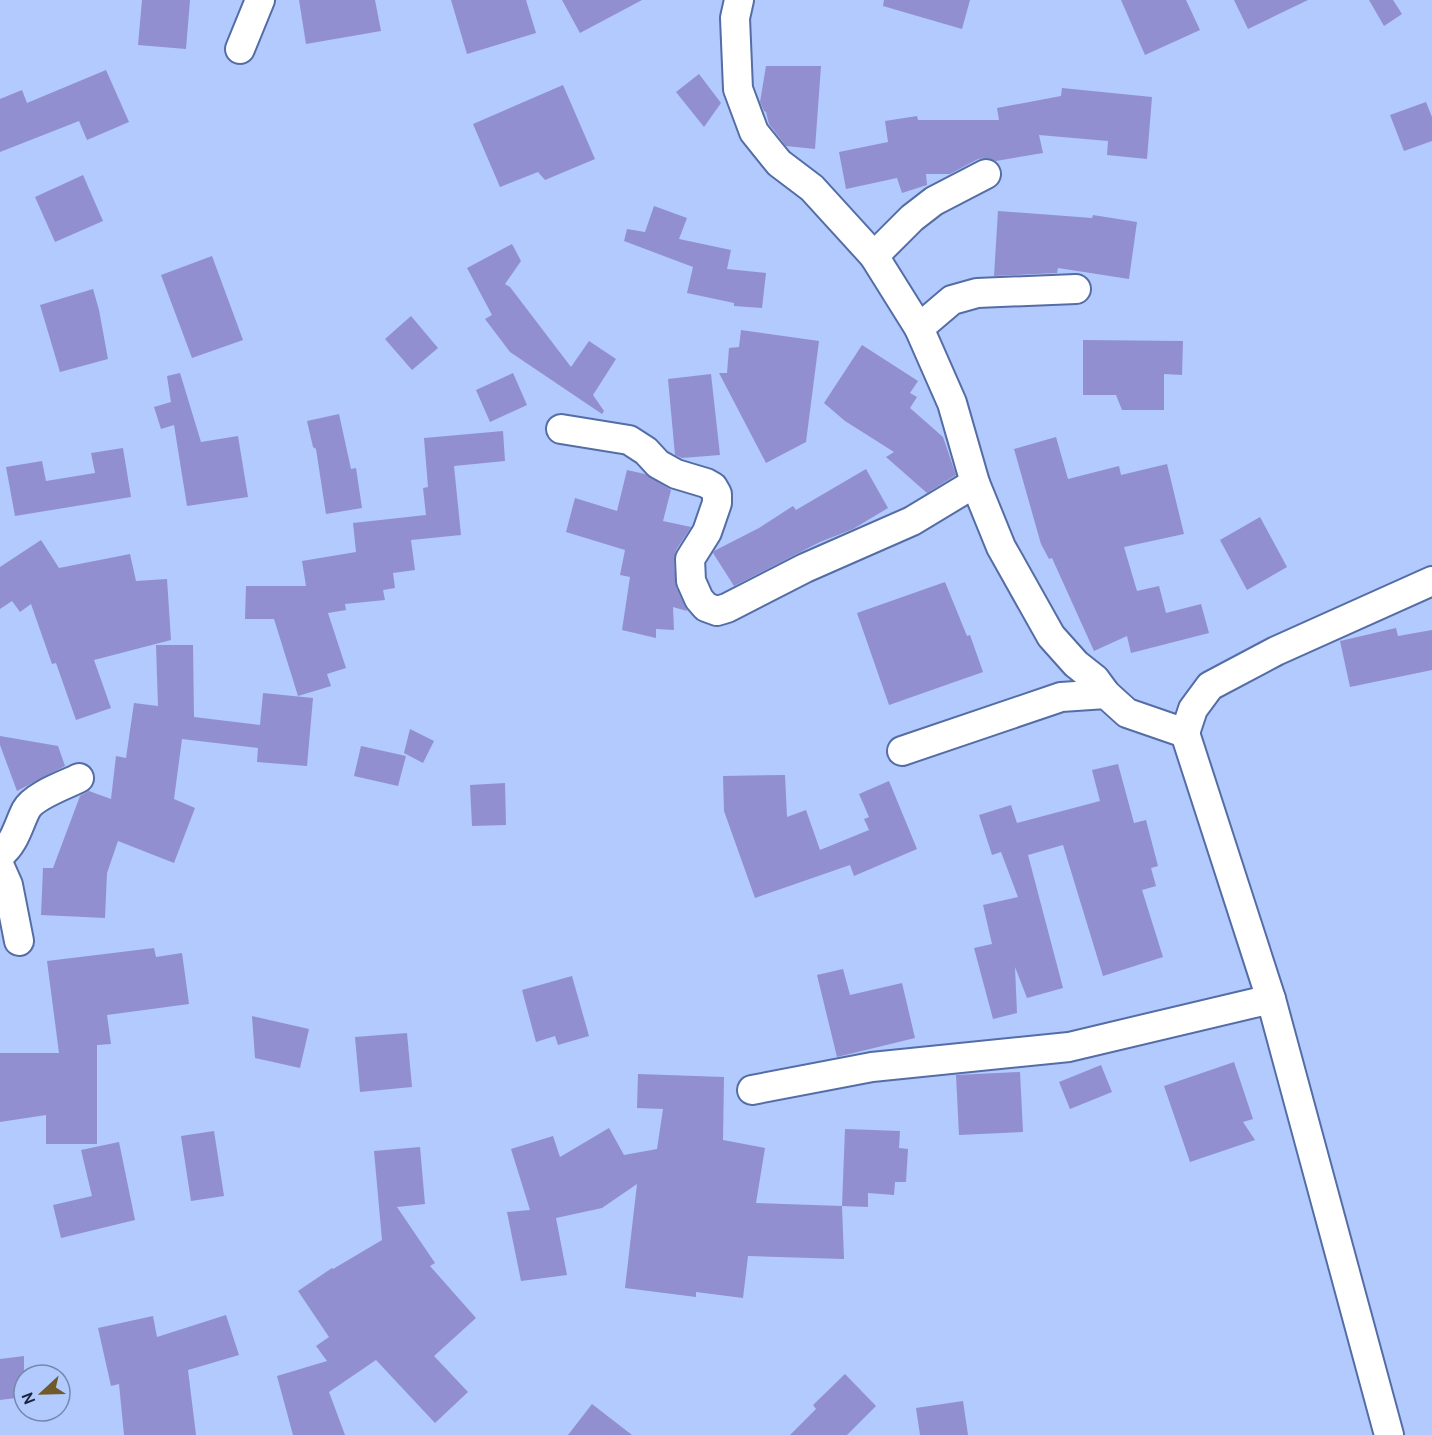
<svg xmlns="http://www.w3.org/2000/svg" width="1432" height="1435" viewBox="0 0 1432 1435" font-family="Cabin,sans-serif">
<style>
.building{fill:#928fd0}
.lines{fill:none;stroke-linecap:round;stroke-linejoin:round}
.minor-casing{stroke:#546da6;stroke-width:32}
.minor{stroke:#fff;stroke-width:28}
</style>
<rect width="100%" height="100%" fill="#b2cafd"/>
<g class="building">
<path d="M 142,0 L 190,0 L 186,49 L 138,45 Z"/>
<path d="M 299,0 L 375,0 L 381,31 L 306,44 Z"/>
<path d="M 451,0 L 526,0 L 536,33 L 467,54 Z"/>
<path d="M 562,0 L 642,0 L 580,33 Z"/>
<path d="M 884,0 L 970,0 L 962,29 L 883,6 Z"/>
<path d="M 1121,0 L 1186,0 L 1200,30 L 1145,55 Z"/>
<path d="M 1234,0 L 1308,0 L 1248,29 Z"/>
<path d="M 1369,0 L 1393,0 L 1402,14 L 1384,26 Z"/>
<path d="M 766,66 L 821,66 L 815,149 L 786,146 L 769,124 L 766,112 L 764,111 L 760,102 Z"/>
<path d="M 106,70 L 129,122 L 87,140 L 79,121 L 0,152 L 0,99 L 22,90 L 27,103 Z"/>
<path d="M 699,74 L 721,103 L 704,127 L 676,92 Z"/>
<path d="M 563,85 L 595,159 L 545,180 L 538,172 L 500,187 L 473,124 Z"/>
<path d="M 1062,88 L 1152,97 L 1147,159 L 1107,155 L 1108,141 L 1039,135 L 1043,153 L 996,161 L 986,158 L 978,159 L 950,174 L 926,174 L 927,185 L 902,193 L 897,178 L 846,189 L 839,152 L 888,142 L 885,121 L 917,116 L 918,120 L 999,120 L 997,108 L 1061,96 Z"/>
<path d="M 1426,102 L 1432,117 L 1432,141 L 1404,151 L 1390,115 Z"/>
<path d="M 83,175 L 103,221 L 55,242 L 35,197 Z"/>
<path d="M 654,206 L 687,218 L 679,239 L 731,250 L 727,269 L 766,273 L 762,308 L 734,306 L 734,303 L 687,293 L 693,267 L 624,241 L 627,229 L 645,232 Z"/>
<path d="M 998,211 L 1092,218 L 1093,215 L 1137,222 L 1129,279 L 1058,268 L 1057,273 L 994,276 Z"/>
<path d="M 512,244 L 521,261 L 505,284 L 510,287 L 571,367 L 589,341 L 616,359 L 593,395 L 604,411 L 602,414 L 510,352 L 485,319 L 492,315 L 467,268 Z"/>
<path d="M 212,256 L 243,340 L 192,358 L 161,275 Z"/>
<path d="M 93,289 L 99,310 L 108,359 L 60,372 L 40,305 Z"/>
<path d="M 411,316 L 438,348 L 412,370 L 385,339 Z"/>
<path d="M 741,330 L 819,341 L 806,442 L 766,463 L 719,373 L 727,373 L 729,348 L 739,347 Z"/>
<path d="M 1083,340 L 1183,341 L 1182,375 L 1164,374 L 1164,410 L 1122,410 L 1116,395 L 1083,395 Z"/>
<path d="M 862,345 L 918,381 L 910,393 L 917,397 L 910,408 L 943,437 L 956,475 L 927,493 L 886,457 L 894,452 L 845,421 L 824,403 Z"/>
<path d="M 180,373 L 201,442 L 238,436 L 248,497 L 187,506 L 174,425 L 161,429 L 154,407 L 171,402 L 167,376 Z"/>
<path d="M 513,373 L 527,405 L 490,422 L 476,390 Z"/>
<path d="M 711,374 L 720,455 L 682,458 L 675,455 L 668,379 Z"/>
<path d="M 339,414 L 351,469 L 356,468 L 362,508 L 326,514 L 316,449 L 313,447 L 307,421 Z"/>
<path d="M 503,431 L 505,461 L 454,466 L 461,535 L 411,540 L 415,570 L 393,573 L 395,588 L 383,590 L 385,600 L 345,604 L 346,610 L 328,613 L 346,668 L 327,674 L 331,686 L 298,696 L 274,619 L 245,619 L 246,586 L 306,586 L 302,561 L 356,552 L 353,523 L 426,515 L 423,488 L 428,487 L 424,438 Z"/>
<path d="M 1056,437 L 1068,479 L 1119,466 L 1121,475 L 1167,464 L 1184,534 L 1124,547 L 1137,591 L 1159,586 L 1166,613 L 1201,604 L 1209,633 L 1131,653 L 1127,636 L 1094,651 L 1052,558 L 1049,559 L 1041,544 L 1014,449 Z"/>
<path d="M 123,448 L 131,497 L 15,516 L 6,467 L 42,461 L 46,481 L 95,473 L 91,453 Z"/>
<path d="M 866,469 L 888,508 L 853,529 L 820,542 L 734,586 L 713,553 L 714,551 L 759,528 L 793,506 L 796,510 Z"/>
<path d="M 627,470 L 645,474 L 671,490 L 663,521 L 691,527 L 676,550 L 674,560 L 676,587 L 687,611 L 673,607 L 674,630 L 656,629 L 656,638 L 622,630 L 630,577 L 620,575 L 625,550 L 566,532 L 575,498 L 617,511 Z"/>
<path d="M 1260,517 L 1287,567 L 1247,590 L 1220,540 Z"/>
<path d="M 41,540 L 59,568 L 130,554 L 136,581 L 167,579 L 171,640 L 94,660 L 111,708 L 76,720 L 56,663 L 52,664 L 31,604 L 20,612 L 12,601 L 0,609 L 0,567 Z"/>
<path d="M 945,582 L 967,636 L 970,635 L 983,672 L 889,705 L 857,613 Z"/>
<path d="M 1396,628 L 1398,636 L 1432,630 L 1432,670 L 1350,687 L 1340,641 Z"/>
<path d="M 156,645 L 193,645 L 194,717 L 260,725 L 263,693 L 313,698 L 307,766 L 257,762 L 258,748 L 182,739 L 174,799 L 195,808 L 174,863 L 118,841 L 107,873 L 105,918 L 41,915 L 43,868 L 53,868 L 80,796 L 89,791 L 111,799 L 116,756 L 126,758 L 134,703 L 158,706 Z"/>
<path d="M 410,729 L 434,741 L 423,763 L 404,753 Z"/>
<path d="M 0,736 L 58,746 L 65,766 L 17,791 L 0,745 Z"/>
<path d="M 361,746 L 406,756 L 398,786 L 354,776 Z"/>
<path d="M 1118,764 L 1134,823 L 1146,820 L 1158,866 L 1151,868 L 1156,886 L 1142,890 L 1163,957 L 1103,976 L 1063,845 L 1028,855 L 1063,988 L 1027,998 L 1015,967 L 1017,1013 L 993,1019 L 974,948 L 992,944 L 983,905 L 1018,897 L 1001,852 L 992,855 L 979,815 L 1011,805 L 1017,823 L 1100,801 L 1092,770 Z"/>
<path d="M 785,775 L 787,817 L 806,810 L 820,850 L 869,830 L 864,819 L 869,817 L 859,794 L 889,781 L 917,849 L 854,876 L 850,865 L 755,898 L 724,811 L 723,776 Z"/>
<path d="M 505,783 L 506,825 L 472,826 L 470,785 Z"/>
<path d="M 154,948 L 156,957 L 182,953 L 189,1004 L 107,1015 L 111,1044 L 97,1045 L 97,1144 L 46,1144 L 46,1115 L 0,1122 L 0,1053 L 59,1053 L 47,961 Z"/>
<path d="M 843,969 L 850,995 L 902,983 L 915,1038 L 837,1057 L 817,975 Z"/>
<path d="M 572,976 L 589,1036 L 558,1045 L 555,1036 L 536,1042 L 522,990 Z"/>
<path d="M 252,1016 L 309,1029 L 300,1068 L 255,1058 Z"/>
<path d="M 407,1033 L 412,1087 L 360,1092 L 355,1037 Z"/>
<path d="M 1234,1062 L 1253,1119 L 1243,1122 L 1255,1140 L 1190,1162 L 1164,1086 Z"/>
<path d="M 1101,1065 L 1112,1092 L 1070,1109 L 1059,1082 Z"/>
<path d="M 1020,1072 L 1023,1132 L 959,1135 L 956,1075 Z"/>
<path d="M 638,1074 L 724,1077 L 723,1140 L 765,1148 L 756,1203 L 842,1206 L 844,1259 L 748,1256 L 743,1298 L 696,1292 L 696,1297 L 625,1288 L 637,1184 L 602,1208 L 556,1218 L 567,1275 L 521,1281 L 507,1212 L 530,1210 L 511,1149 L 553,1136 L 560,1157 L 609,1128 L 624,1155 L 657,1149 L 663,1109 L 637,1108 Z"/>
<path d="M 845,1129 L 900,1131 L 899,1148 L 908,1149 L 906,1182 L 895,1182 L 894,1195 L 868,1193 L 868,1207 L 842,1206 Z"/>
<path d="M 214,1131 L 224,1196 L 191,1201 L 181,1136 Z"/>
<path d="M 119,1142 L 135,1220 L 61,1238 L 53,1205 L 92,1196 L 81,1150 Z"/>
<path d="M 420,1147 L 425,1204 L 397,1207 L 435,1263 L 430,1266 L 476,1318 L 434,1356 L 468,1392 L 435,1423 L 376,1360 L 329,1392 L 345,1435 L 293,1435 L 277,1376 L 327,1361 L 316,1346 L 329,1337 L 298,1291 L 332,1268 L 333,1269 L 382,1240 L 374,1151 Z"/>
<path d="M 226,1315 L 239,1355 L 188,1370 L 196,1435 L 124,1435 L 119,1384 L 111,1386 L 98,1328 L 153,1316 L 157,1337 Z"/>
<path d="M 24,1356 L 24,1397 L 0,1400 L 0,1359 Z"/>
<path d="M 845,1374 L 876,1406 L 847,1435 L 790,1435 L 816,1409 L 813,1405 Z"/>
<path d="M 963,1401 L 968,1435 L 920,1435 L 916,1408 Z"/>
<path d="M 592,1404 L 632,1435 L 568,1435 Z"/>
</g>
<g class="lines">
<defs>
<g id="minor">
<path d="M 739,0 L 735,18 L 738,89 L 754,132 L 779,163 L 812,188 L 874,256 L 919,328 L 952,403 L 975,483 L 1001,547 L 1051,636 L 1076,664 L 1095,679 L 1106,694 L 1127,713 L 1185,733 L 1271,999 L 1389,1435"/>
<path d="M 240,49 L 260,0"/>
<path d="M 874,256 L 912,218 L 934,201 L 986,174"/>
<path d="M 919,328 L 952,300 L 977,293 L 1076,289"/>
<path d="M 561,429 L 629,440 L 646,451 L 658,464 L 676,474 L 706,483 L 713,487 L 717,494 L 717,503 L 707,532 L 690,559 L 691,581 L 699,599 L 706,607 L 717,611 L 727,608 L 805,568 L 912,521 L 975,483"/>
<path d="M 1185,733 L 1193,709 L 1210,686 L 1276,651 L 1432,581"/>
<path d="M 902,751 L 1061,697 L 1106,694"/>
<path d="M 0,855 C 15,843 18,826 26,810 C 33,796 65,785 79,778"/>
<path d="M 0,867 L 8,885 L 19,941"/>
<path d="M 752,1090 L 872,1067 L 1069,1047 L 1271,999"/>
</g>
</defs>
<use href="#minor" class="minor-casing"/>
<use href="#minor" class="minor"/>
</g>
<g transform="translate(42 1393) rotate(248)"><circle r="28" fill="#b2cafd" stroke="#7688b0" stroke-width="1.5"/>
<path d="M0-4.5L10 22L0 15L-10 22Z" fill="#705a2a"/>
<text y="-9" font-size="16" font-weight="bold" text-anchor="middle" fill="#1b253d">N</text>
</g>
</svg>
